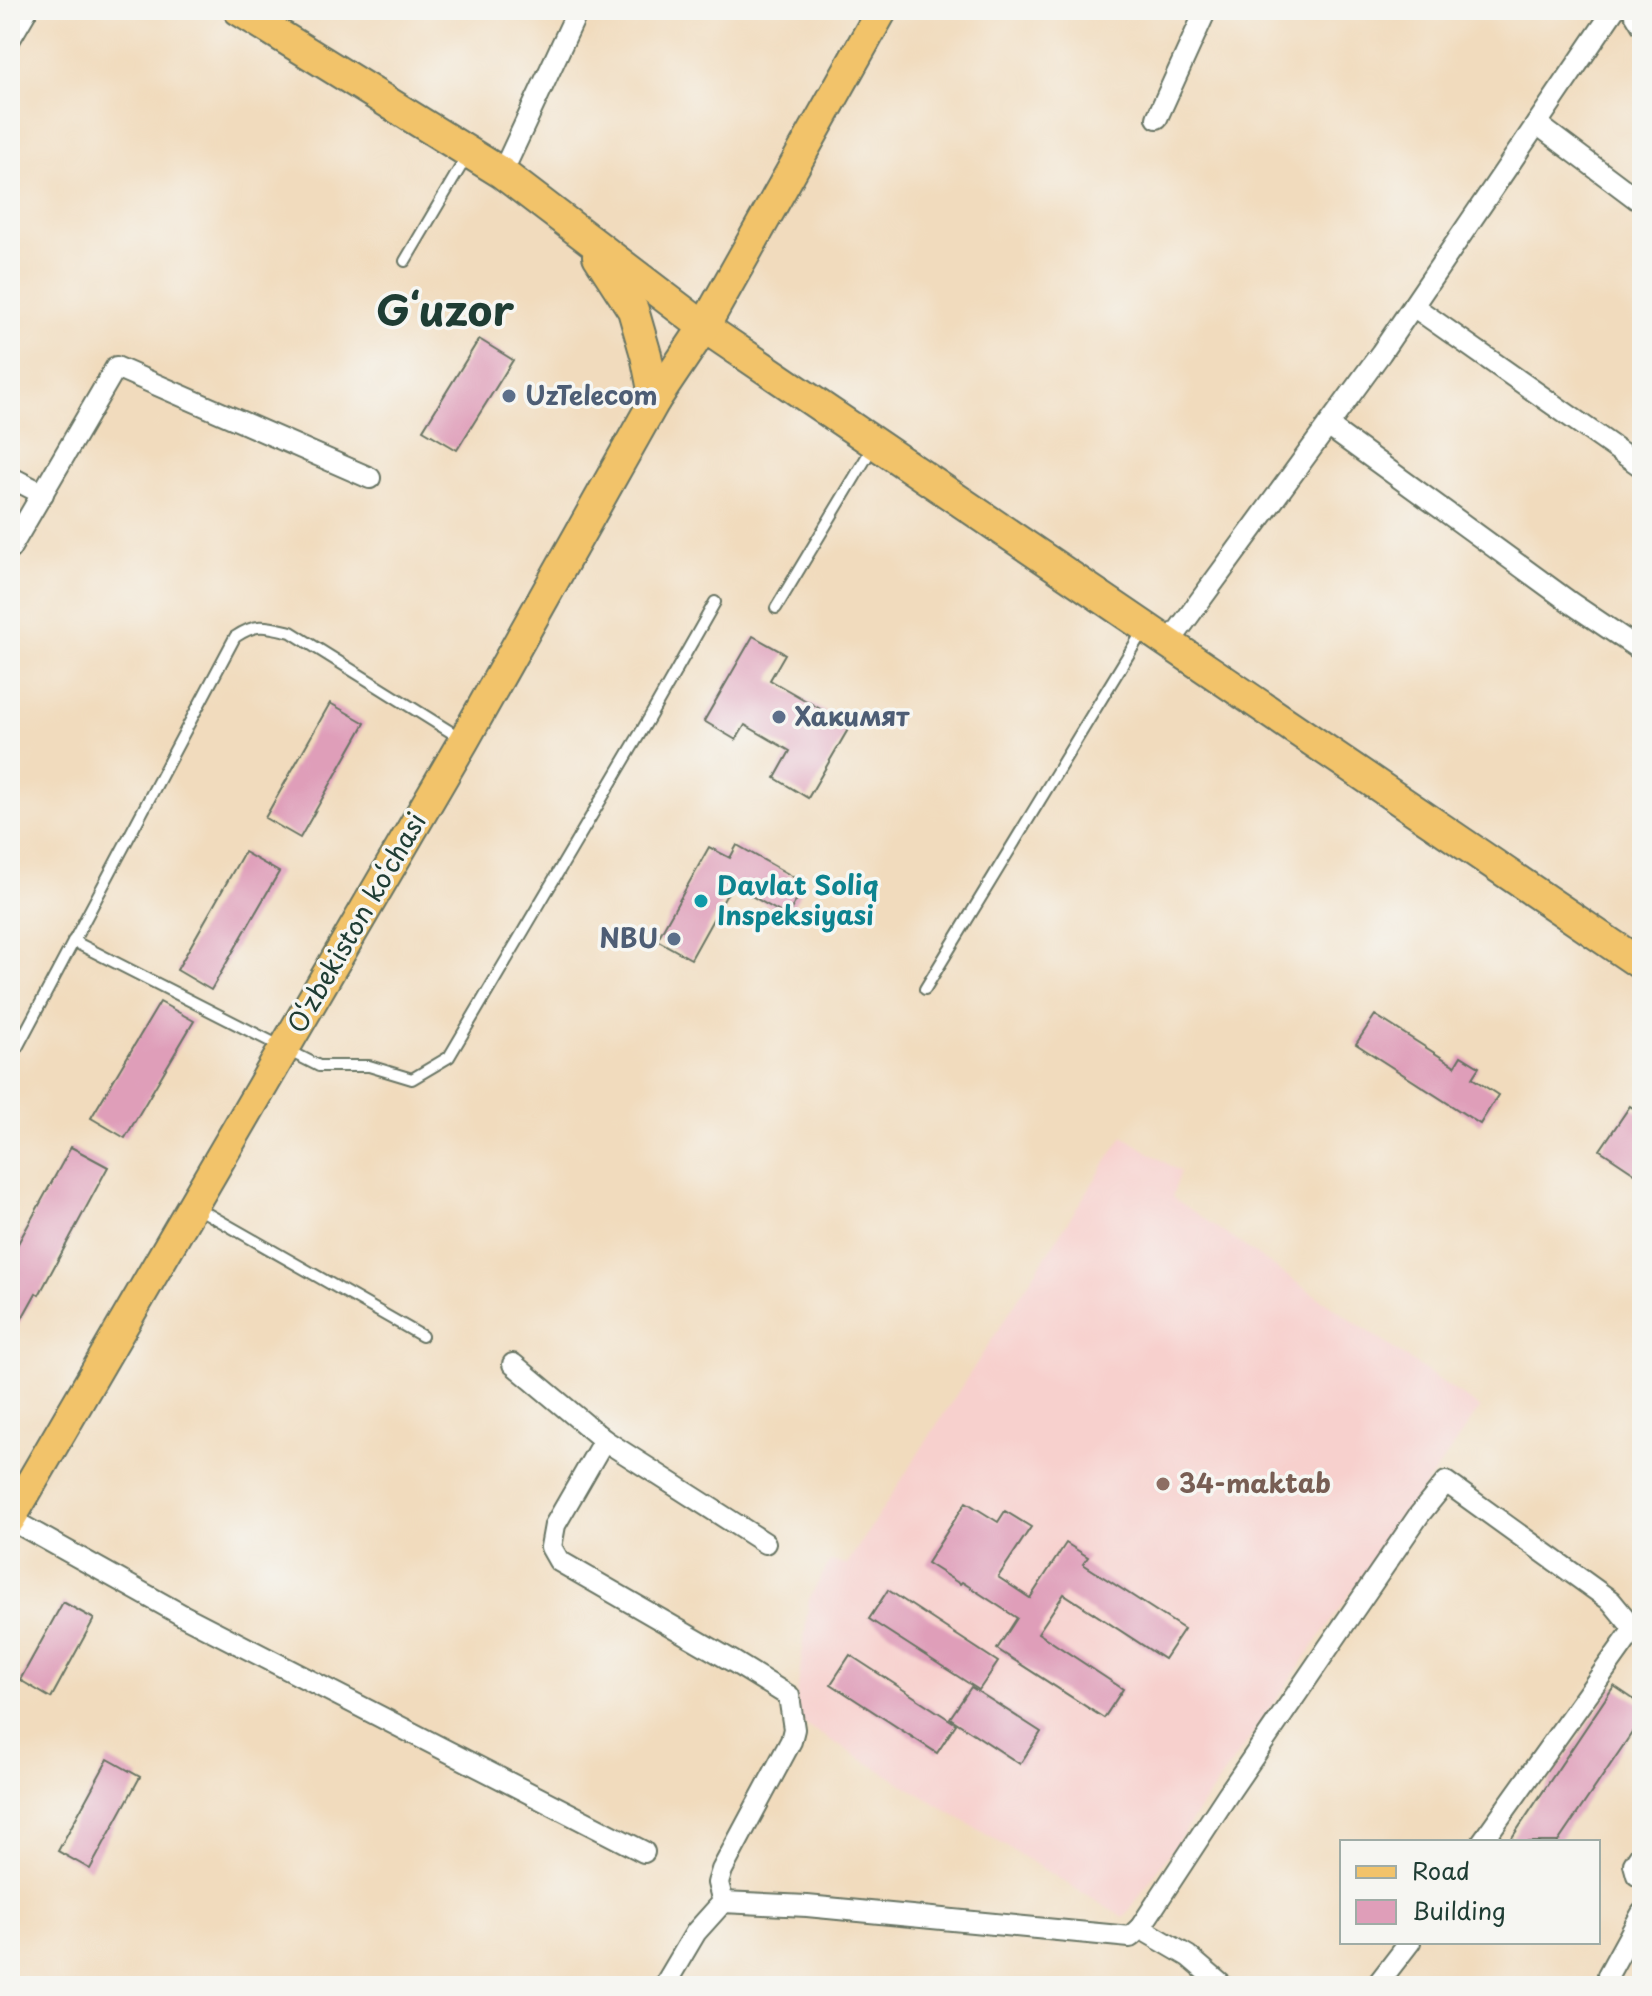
<svg xmlns="http://www.w3.org/2000/svg" width="1652" height="1996" viewBox="0 0 1652 1996" font-family="'Playpen Sans',sans-serif">
<style>
.built{fill:#f7d0cd}
.building{fill:#df9eb9}
.lines{fill:none;stroke-linecap:round;stroke-linejoin:round}
.service-casing{stroke:#687464;stroke-width:14}
.minor-casing{stroke:#687464;stroke-width:24}
.primary-casing{stroke:#687464;stroke-width:34}
.service{stroke:#fff;stroke-width:10}
.minor{stroke:#fff;stroke-width:20}
.primary{stroke:#f2c36a;stroke-width:30}
.service-dot{fill:#5c6f8a;stroke:#f6f6f2;stroke-width:3}
.culture-dot{fill:#0f9aa8;stroke:#f6f6f2;stroke-width:3}
.education-dot{fill:#8d6e63;stroke:#f6f6f2;stroke-width:3}
.labels{text-anchor:middle;stroke-width:7;stroke-linejoin:round;paint-order:stroke}
.service-label{font-size:26px;font-weight:bold;fill:#4e5e75;stroke:#f6f6f2;text-anchor:start}
.culture-label{font-size:26px;font-weight:bold;fill:#0d838f;stroke:#f6f6f2;text-anchor:start}
.street-label{font-size:26px;fill:#1f3d34;stroke:#f6f6f2}
.education-label{font-size:26px;font-weight:bold;fill:#785e54;stroke:#f6f6f2;text-anchor:start}
.town-label{font-size:42px;font-weight:bold;fill:#1f3d34;stroke:#f6f6f2}
</style>
<rect width="100%" height="100%" fill="#f6f6f2"/>
<filter id="ink" filterUnits="userSpaceOnUse"><feTurbulence type="fractalNoise" baseFrequency=".0125" numOctaves="2"/><feDisplacementMap in="SourceGraphic" scale="16" xChannelSelector="R" yChannelSelector="G"/><feConvolveMatrix kernelMatrix="1 2 1 2 8 2 1 2 1" color-interpolation-filters="sRGB"/></filter>
<filter id="wash" filterUnits="userSpaceOnUse"><feTurbulence type="fractalNoise" baseFrequency=".006" numOctaves="4" result="noise"/><feDisplacementMap in="SourceGraphic" scale="32" xChannelSelector="R" yChannelSelector="G"/><feGaussianBlur stdDeviation="1.8" result="paint"/><feColorMatrix in="noise" values="0 0 0 0 0 0 0 0 0 0 0 0 0 0 0 0 0 1.4 0 .05"/><feComposite in="paint" operator="in"/></filter>
<g filter="url(#wash)">
<rect width="100%" height="100%" fill="#f1dbbd"/>
<path class="built" d="M 1123,1136 L 1180,1172 L 1172,1197 L 1480,1408 L 1124,1918 L 794,1718 L 809,1599 L 830,1561 L 847,1564 Z"/>
<g id="blocks">
<g class="building">
<path d="M 479,339 L 513,360 L 457,450 L 423,430 Z"/>
<path d="M 753,636 L 785,654 L 770,680 L 850,726 L 808,798 L 775,778 L 790,751 L 745,725 L 736,740 L 704,721 Z"/>
<path d="M 330,703 L 365,723 L 300,838 L 265,818 Z"/>
<path d="M 737,845 L 806,884 L 787,916 L 732,885 L 691,959 L 657,940 L 709,847 L 730,858 Z"/>
<path d="M 244,852 L 279,872 L 211,990 L 177,970 Z"/>
<path d="M 160,1002 L 194,1021 L 125,1138 L 91,1118 Z"/>
<path d="M 1375,1015 L 1455,1066 L 1461,1056 L 1479,1067 L 1472,1078 L 1498,1095 L 1480,1124 L 1356,1044 Z"/>
<path d="M 1630,1106 L 1642,1114 L 1642,1178 L 1600,1150 Z"/>
<path d="M 71,1147 L 108,1167 L 39,1295 L 36,1293 L 10,1340 L 10,1258 Z"/>
<path d="M 966,1502 L 998,1522 L 1005,1511 L 1031,1527 L 998,1577 L 1030,1598 L 1066,1543 L 1088,1557 L 1083,1564 L 1184,1629 L 1164,1659 L 1064,1594 L 1038,1633 L 1123,1689 L 1104,1718 L 997,1649 L 1017,1618 L 962,1582 L 960,1584 L 927,1563 Z"/>
<path d="M 888,1590 L 998,1662 L 979,1690 L 869,1619 Z"/>
<path d="M 63,1602 L 94,1619 L 51,1698 L 20,1680 Z"/>
<path d="M 850,1655 L 956,1724 L 937,1753 L 831,1684 Z"/>
<path d="M 1614,1686 L 1642,1705 L 1642,1718 L 1558,1842 L 1509,1842 Z"/>
<path d="M 971,1687 L 1041,1732 L 1020,1764 L 950,1718 Z"/>
<path d="M 108,1759 L 140,1777 L 90,1869 L 58,1851 Z"/>
</g>
</g>
</g>
<g filter="url(#ink)">
<use href="#blocks" fill-opacity="0" stroke="#687464" stroke-width="2"/>
<g class="lines">
<defs>
<g id="service">
<path d="M 405,261 L 467,156"/>
<path d="M 776,608 L 874,445"/>
<path d="M 73,941 L 319,1066 L 369,1066 L 412,1079 L 449,1057 L 648,720 L 715,602"/>
<path d="M 925,989 L 1144,629"/>
<path d="M 10,1061 L 235,637 C 257,622 266,626 291,632 L 462,739"/>
<path d="M 194,1206 L 422,1336"/>
</g>
<g id="minor">
<path d="M 1633,10 L 1642,25"/>
<path d="M 10,39 L 27,10"/>
<path d="M 1157,118 L 1206,10"/>
<path d="M 1537,124 L 1642,203"/>
<path d="M 502,173 L 578,10"/>
<path d="M 1413,306 L 1642,467"/>
<path d="M 1328,426 L 1571,603 L 1642,651"/>
<path d="M 10,477 L 43,494"/>
<path d="M 10,549 L 116,367 L 370,478"/>
<path d="M 1169,643 L 1381,353 L 1614,10"/>
<path d="M 513,1364 L 604,1440 L 765,1543"/>
<path d="M 604,1440 L 555,1525 L 551,1547 L 559,1561 L 734,1662 L 789,1696 L 794,1729 L 791,1741 L 722,1870 L 718,1883 L 723,1902"/>
<path d="M 10,1519 L 182,1615 L 644,1852"/>
<path d="M 1482,1842 L 1634,1629 L 1642,1627"/>
<path d="M 1642,1852 L 1634,1864 L 1637,1875 L 1642,1878"/>
<path d="M 1608,1975 L 1642,1913"/>
<path d="M 664,1986 L 696,1932 L 723,1902 L 807,1906 L 1130,1937 L 1140,1928"/>
<path d="M 1223,1986 L 1188,1956 L 1140,1928 L 1228,1794 L 1419,1515 L 1446,1482 L 1611,1601 L 1634,1629"/>
<path d="M 1376,1986 L 1410,1942"/>
</g>
<g id="primary">
<path d="M 239,10 L 502,173 L 704,327 L 1642,965"/>
<path d="M 598,256 L 633,310 L 646,355 L 655,400"/>
<path d="M 10,1519 L 464,740 L 655,400 L 704,327 L 882,10"/>
</g>
</defs>
<use href="#service" class="service-casing"/>
<use href="#minor" class="minor-casing"/>
<use href="#primary" class="primary-casing"/>
<use href="#service" class="service"/>
<use href="#minor" class="minor"/>
<use href="#primary" class="primary"/>
</g>
</g>
<g class="service-dot">
<circle cx="509" cy="396" r="8"/>
<circle cx="779" cy="717" r="8"/>
<circle cx="674" cy="939" r="8"/>
</g>
<circle class="culture-dot" cx="701" cy="901" r="8"/>
<circle class="education-dot" cx="1163" cy="1484" r="8"/>
<g class="labels">
<g class="service-label">
<text x="525" y="405">UzTelecom</text>
<text x="795" y="726">Хакимят</text>
<text x="658" y="948" text-anchor="end">NBU</text>
</g>
<g class="culture-label">
<text x="717" y="895">Davlat Soliq<tspan x="717" dy="30">Inspeksiyasi</tspan></text>
</g>
<g class="street-label">
<text transform="translate(357 923) rotate(-60)" y="9">O‘zbekiston ko‘chasi</text>
</g>
<g class="education-label">
<text x="1179" y="1493">34-maktab</text>
</g>
<g class="town-label">
<text x="445" y="326">Gʻuzor</text>
</g>
</g>
<rect width="1652" height="1996" fill="none" stroke="#f6f6f2" stroke-width="40"/>
<rect x="1340" y="1840" width="260" height="104" fill="#f6f6f2" stroke="#a0aca6" stroke-width="2"/>
<rect x="1356" y="1866" width="40" height="12" fill="#f2c36a" stroke="#a0aca6" stroke-width="2"/>
<text x="1412" y="1880" font-size="24" fill="#1f3d34">Road</text>
<rect x="1356" y="1900" width="40" height="24" fill="#df9eb9" stroke="#a0aca6" stroke-width="2"/>
<text x="1412" y="1920" font-size="24" fill="#1f3d34">Building</text>
</svg>
